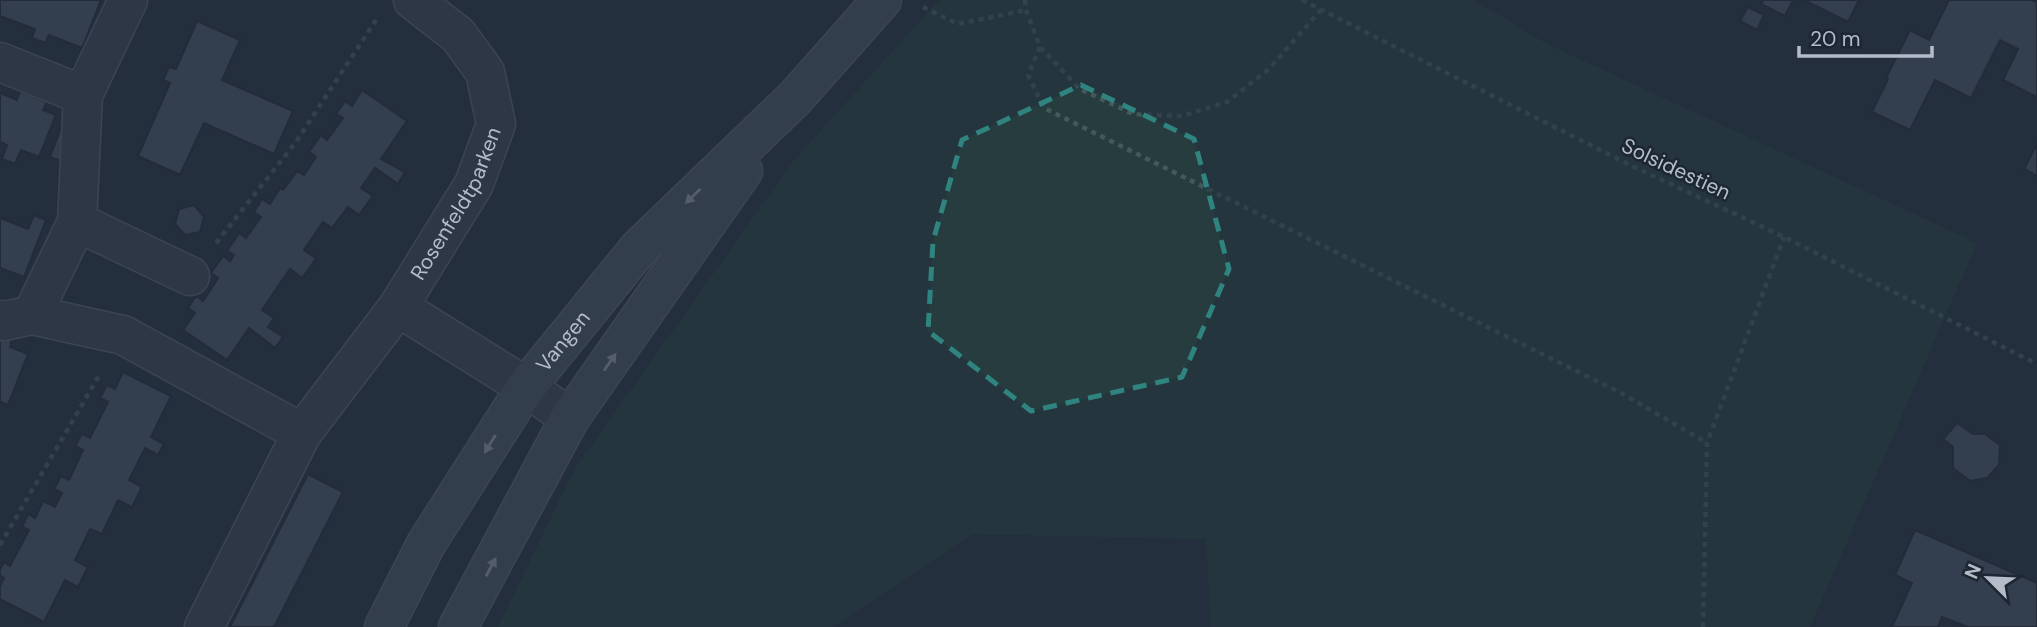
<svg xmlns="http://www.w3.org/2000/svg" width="2037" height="627" viewBox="0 0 2037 627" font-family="'DM Sans',sans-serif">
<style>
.green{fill:#263c3f}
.building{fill:#455162;stroke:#1f2835;stroke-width:2}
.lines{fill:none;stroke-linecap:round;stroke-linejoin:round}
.street-casing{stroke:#565f6c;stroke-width:41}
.secondary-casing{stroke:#565f6c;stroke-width:41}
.path{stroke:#44595c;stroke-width:4.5;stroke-dasharray:5 5;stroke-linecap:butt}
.street{stroke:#38414e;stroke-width:38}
.secondary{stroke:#465061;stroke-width:38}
.oneway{fill:#8e96a5}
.marked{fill:none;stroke:#308480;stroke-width:5;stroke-dasharray:14 9;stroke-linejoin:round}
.labels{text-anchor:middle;stroke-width:5;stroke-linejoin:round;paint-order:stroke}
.street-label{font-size:21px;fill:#b4bcc9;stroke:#1d2633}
</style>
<rect width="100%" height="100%" fill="#242f3e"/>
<path class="green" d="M 939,0 L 1474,0 L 1547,44 L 1977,243 L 1810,627 L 1211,627 L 1206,539 L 973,534 L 832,627 L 498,627 L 574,470 L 794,160 Z"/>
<g class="building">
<path d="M 0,0 L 101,0 L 82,48 L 49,35 L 45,43 L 32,38 L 35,29 L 0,16 Z"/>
<path d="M 1763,0 L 1793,0 L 1785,16 L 1761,4 Z"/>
<path d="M 1804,0 L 1859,0 L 1848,22 Z"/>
<path d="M 1949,0 L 2032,0 L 2037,2 L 2037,97 L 2003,80 L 2018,49 L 2000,40 L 1971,98 L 1935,80 L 1910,130 L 1872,112 L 1888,79 L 1886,78 L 1910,30 L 1929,40 Z"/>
<path d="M 1748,7 L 1764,15 L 1757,30 L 1740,21 Z"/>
<path d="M 197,21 L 240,40 L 222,80 L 293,111 L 274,154 L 204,123 L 180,175 L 138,156 L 170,83 L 163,80 L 169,67 L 176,69 Z"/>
<path d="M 362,90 L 407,121 L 381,159 L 405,172 L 398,184 L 375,168 L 361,188 L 373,196 L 359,215 L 348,207 L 332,228 L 323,222 L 304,250 L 316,258 L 309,269 L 302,278 L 290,269 L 262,310 L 274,318 L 268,327 L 283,337 L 275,348 L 249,328 L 227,360 L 183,330 L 195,313 L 188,308 L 196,296 L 203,301 L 218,278 L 211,273 L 223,256 L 230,261 L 234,255 L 227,251 L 239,233 L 246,238 L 261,217 L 254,212 L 262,199 L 270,204 L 280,188 L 283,190 L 297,171 L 304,175 L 316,157 L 309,152 L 321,135 L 327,140 L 343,118 L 336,114 L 345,101 L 352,106 Z"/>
<path d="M 20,91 L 47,102 L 43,110 L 56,115 L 39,157 L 21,150 L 15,164 L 2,159 L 7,145 L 0,142 L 0,93 L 17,100 Z"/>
<path d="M 62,126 L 78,133 L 66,163 L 50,157 Z"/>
<path d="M 2037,144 L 2037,176 L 2024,169 Z"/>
<path d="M 194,205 L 204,217 L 200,232 L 185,235 L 175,224 L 179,209 Z"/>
<path d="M 34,215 L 46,220 L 24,277 L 0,268 L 0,218 L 28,229 Z"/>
<path d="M 0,335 L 12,340 L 10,347 L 28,354 L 8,405 L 0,402 Z"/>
<path d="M 123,372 L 171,396 L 151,437 L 164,444 L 158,455 L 145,448 L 129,480 L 142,487 L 132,507 L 118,500 L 102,534 L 90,529 L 75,560 L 88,567 L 78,587 L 65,580 L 44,622 L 0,599 L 0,586 L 4,578 L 0,576 L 0,570 L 4,562 L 10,566 L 29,530 L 22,527 L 28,514 L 35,518 L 43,501 L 55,507 L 62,493 L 54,489 L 61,476 L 69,480 L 83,450 L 75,446 L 82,434 L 90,438 L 108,402 L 100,398 L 107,385 L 115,389 Z"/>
<path d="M 1957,423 L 1973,434 L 1985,434 L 2000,445 L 1999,465 L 1987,478 L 1970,481 L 1953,468 L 1953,447 L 1943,439 Z"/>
<path d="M 308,474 L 343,492 L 274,627 L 230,627 Z"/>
<path d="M 1915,530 L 2037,583 L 2037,627 L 1968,627 L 1942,617 L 1938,627 L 1892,627 L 1912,583 L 1895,575 Z"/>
</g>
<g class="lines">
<defs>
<g id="street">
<path d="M 0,62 L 83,95 L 128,0"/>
<path d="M 77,222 L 190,276"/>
<path d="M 398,307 L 526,387 L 570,418"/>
<path d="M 32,315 L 123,335 L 302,433"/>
<path d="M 0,320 L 4,321 L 32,315 L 77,222 L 83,95"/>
<path id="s1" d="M 204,627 L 302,433 L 398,307 L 474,184 L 496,124 L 485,72 L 458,35 L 413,0"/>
</g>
<g id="secondary">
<path id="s2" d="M 384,627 L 426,544 L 526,387 L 639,248 L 795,98 L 882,0"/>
<path d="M 458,627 L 570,418 L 743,171"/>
</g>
</defs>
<use href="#street" class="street-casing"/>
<use href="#secondary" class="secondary-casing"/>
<g class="path">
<path d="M 1025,0 L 1026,10 L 1040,47 L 1080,89 L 1133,114 L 1182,116 L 1227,102 L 1269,69 L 1321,10"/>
<path d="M 1302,0 L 1630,165 L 1784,237 L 2037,364"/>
<path d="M 923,7 L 958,24 L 1026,10"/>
<path d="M 1040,47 L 1028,75 L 1044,108 L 1623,394 L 1707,443"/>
<path d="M 216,243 L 296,142 L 376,20"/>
<path d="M 0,545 L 100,374"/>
<path d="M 1703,627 L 1707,443 L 1784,237"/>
</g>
<use href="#street" class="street"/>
<use href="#secondary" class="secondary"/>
</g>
<defs><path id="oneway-solid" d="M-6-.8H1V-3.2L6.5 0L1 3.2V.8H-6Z" transform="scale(1.75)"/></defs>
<g class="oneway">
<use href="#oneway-solid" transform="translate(693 196) rotate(136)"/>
<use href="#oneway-solid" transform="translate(610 362) rotate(-55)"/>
<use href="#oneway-solid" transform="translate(490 444) rotate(122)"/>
<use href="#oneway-solid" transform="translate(491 567) rotate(-62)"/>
</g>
<path d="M0 0H2037V627H0ZM 1081,85 L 1194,139 L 1229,269 L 1182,377 L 1031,411 L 928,331 L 933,241 L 962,140 Z" fill="#242f3e" fill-opacity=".55" fill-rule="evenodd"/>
<path class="marked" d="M 1081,85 L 1194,139 L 1229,269 L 1182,377 L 1031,411 L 928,331 L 933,241 L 962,140 Z"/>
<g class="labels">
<g class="street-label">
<text transform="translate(1676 169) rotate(25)" y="7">Solsidestien</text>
<text dy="7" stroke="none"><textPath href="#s1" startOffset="495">Rosenfeldtparken</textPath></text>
<text dy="7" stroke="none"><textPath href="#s2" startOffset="338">Vangen</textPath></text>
</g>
</g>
<g transform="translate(1988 578) rotate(294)" stroke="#1d2633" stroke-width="5" paint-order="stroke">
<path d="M0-5L12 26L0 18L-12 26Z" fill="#b4bcc9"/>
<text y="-10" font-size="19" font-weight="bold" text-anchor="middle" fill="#b4bcc9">N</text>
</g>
<path d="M1799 46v10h133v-10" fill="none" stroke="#b4bcc9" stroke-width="3.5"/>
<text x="1810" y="46" font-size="21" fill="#b4bcc9" stroke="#1d2633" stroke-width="5" paint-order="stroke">20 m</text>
</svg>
